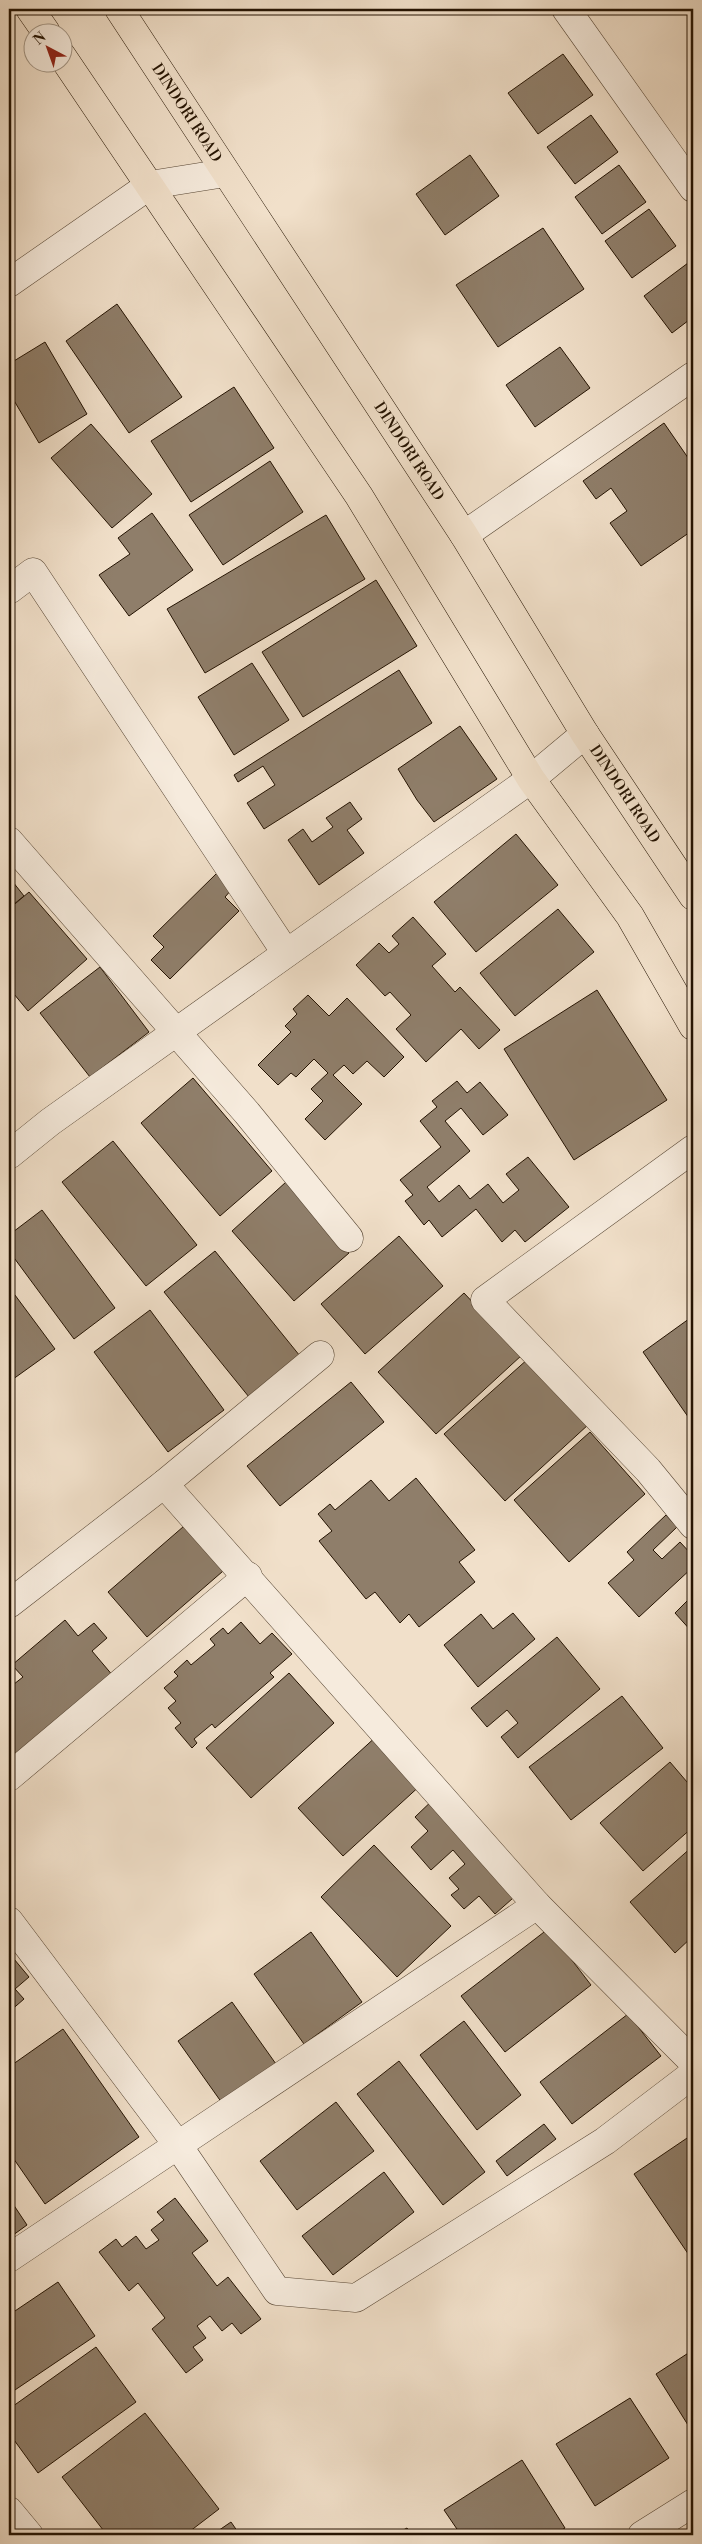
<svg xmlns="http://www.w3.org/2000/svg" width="702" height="2544" viewBox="0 0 702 2544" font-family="'Libre Bodoni',serif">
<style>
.building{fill:#8f7e6a;stroke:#241302}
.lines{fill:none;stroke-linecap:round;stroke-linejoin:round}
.minor-casing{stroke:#574634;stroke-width:29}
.primary-casing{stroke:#241302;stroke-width:29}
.minor{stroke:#f6ebdd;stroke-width:28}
.primary{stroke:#f1e0ca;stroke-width:28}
.labels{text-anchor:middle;stroke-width:4;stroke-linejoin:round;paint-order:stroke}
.street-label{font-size:15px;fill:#241302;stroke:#f6ebdd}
</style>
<rect width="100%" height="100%" fill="#f1e0ca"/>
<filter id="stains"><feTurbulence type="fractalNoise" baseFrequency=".004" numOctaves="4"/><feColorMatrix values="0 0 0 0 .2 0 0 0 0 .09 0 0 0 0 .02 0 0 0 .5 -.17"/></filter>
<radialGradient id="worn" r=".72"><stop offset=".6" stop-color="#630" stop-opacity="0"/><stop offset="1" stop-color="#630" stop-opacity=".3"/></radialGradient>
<g class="building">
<path d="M 563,54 L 593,95 L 538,134 L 508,93 Z"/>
<path d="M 591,115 L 618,152 L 575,184 L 547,147 Z"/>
<path d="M 470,155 L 499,196 L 445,235 L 416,194 Z"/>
<path d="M 619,165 L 646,202 L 602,234 L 575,197 Z"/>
<path d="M 649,209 L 676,246 L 632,278 L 605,241 Z"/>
<path d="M 543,228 L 584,289 L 498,347 L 456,285 Z"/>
<path d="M 688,263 L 693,269 L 693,317 L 672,333 L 644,296 Z"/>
<path d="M 117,304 L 182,397 L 129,433 L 66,341 Z"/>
<path d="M 45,342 L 87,414 L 39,443 L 9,392 L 9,364 Z"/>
<path d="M 560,347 L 590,388 L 535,427 L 506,385 Z"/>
<path d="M 234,387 L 274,448 L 191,502 L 151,441 Z"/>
<path d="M 664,423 L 693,465 L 693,530 L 641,566 L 610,523 L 627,511 L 611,488 L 596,499 L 583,481 Z"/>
<path d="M 91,424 L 152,494 L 112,528 L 51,458 Z"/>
<path d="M 270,461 L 303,512 L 223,565 L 189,515 Z"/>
<path d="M 152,513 L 193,570 L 129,616 L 99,575 L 130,554 L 118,538 Z"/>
<path d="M 326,515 L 365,579 L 205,673 L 167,609 Z"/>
<path d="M 376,580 L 417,646 L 303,717 L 262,652 Z"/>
<path d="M 252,663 L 289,720 L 234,755 L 198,697 Z"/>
<path d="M 399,670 L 432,723 L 264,829 L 247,803 L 275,785 L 263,766 L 238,782 L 234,775 Z"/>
<path d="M 460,726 L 497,779 L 434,822 L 417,800 L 398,769 Z"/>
<path d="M 350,802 L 362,819 L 347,830 L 364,853 L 319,885 L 288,840 L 303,829 L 312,842 L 333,827 L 326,818 Z"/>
<path d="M 516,834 L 558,885 L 476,952 L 434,902 Z"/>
<path d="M 217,873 L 232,889 L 225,897 L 239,911 L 170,979 L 151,960 L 164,947 L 153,936 Z"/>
<path d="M 9,877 L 24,896 L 9,908 Z"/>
<path d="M 29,892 L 87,959 L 28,1011 L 9,988 L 9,909 Z"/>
<path d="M 558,909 L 594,952 L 515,1016 L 480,973 Z"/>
<path d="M 413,917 L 446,954 L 432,966 L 455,992 L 460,987 L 500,1030 L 479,1049 L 461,1029 L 426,1062 L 396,1029 L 411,1015 L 390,992 L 385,996 L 356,965 L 379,943 L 389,953 L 399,944 L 392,936 Z"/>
<path d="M 100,967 L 149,1032 L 90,1077 L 40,1013 Z"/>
<path d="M 597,990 L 667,1100 L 574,1160 L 504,1049 Z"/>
<path d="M 308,995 L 329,1016 L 347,998 L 404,1057 L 384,1077 L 367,1061 L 353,1074 L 344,1065 L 333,1075 L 362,1104 L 325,1140 L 305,1119 L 323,1101 L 311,1089 L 328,1073 L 314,1059 L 296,1077 L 291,1073 L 278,1085 L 258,1065 L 291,1032 L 285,1026 L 297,1014 L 293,1009 Z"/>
<path d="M 193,1078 L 272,1171 L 220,1216 L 141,1123 Z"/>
<path d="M 457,1081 L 467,1093 L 480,1082 L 508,1115 L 483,1135 L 461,1108 L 445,1121 L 470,1151 L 427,1187 L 439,1202 L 459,1185 L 470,1199 L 488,1184 L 503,1203 L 519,1190 L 506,1174 L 528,1157 L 569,1207 L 525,1242 L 515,1230 L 502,1242 L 476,1209 L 442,1237 L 429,1220 L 424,1225 L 405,1201 L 413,1195 L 400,1180 L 441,1147 L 420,1121 L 437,1107 L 432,1101 Z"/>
<path d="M 113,1141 L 197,1245 L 146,1286 L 62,1182 Z"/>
<path d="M 286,1182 L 349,1253 L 294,1301 L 232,1231 Z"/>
<path d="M 42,1210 L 115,1308 L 74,1339 L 9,1251 L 9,1235 Z"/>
<path d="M 399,1236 L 443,1286 L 365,1354 L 321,1304 Z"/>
<path d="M 215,1251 L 300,1356 L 249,1397 L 164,1292 Z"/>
<path d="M 9,1287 L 55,1349 L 9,1382 Z"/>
<path d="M 464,1293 L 522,1355 L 436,1434 L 378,1372 Z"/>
<path d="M 150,1310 L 224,1410 L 168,1452 L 94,1352 Z"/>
<path d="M 693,1316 L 693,1420 L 691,1421 L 643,1352 Z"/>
<path d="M 529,1358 L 589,1424 L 505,1501 L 444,1434 Z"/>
<path d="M 351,1382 L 384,1422 L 280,1506 L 247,1466 Z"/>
<path d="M 590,1432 L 645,1494 L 569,1562 L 514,1500 Z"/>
<path d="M 416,1478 L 475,1550 L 459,1562 L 475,1582 L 419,1627 L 409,1614 L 400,1623 L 375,1592 L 366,1599 L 319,1541 L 332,1531 L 318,1514 L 330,1504 L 335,1510 L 371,1480 L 389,1501 Z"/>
<path d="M 666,1515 L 677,1527 L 653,1550 L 662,1559 L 680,1542 L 693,1556 L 693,1567 L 639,1617 L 608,1583 L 634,1560 L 627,1552 Z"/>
<path d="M 191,1520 L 230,1565 L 147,1637 L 108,1592 Z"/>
<path d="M 693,1595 L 693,1633 L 675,1613 Z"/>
<path d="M 513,1613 L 535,1639 L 478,1687 L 444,1645 L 481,1614 L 493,1629 Z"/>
<path d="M 65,1620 L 78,1636 L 94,1623 L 107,1638 L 92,1651 L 114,1677 L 9,1765 L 9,1688 L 23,1677 L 12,1665 Z"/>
<path d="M 241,1622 L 260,1644 L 272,1633 L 292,1654 L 270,1673 L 274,1677 L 215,1728 L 212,1724 L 194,1739 L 197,1743 L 192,1748 L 175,1728 L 181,1723 L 168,1708 L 176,1701 L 164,1688 L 178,1676 L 174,1672 L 187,1660 L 191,1665 L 215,1645 L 210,1639 L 223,1628 L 228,1634 Z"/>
<path d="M 557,1637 L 600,1689 L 518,1758 L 501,1737 L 518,1723 L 507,1710 L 487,1727 L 471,1708 Z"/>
<path d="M 289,1673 L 334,1723 L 251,1798 L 206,1748 Z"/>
<path d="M 622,1696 L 663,1748 L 571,1820 L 529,1767 Z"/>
<path d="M 379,1734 L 423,1783 L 343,1856 L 298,1808 Z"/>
<path d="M 670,1762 L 693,1789 L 693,1827 L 643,1871 L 600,1823 Z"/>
<path d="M 438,1795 L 521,1891 L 495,1914 L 479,1896 L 464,1909 L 451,1895 L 459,1889 L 449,1878 L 465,1864 L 453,1850 L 431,1870 L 411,1847 L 428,1831 L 415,1817 Z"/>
<path d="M 374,1845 L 451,1926 L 397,1977 L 321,1897 Z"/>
<path d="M 693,1846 L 693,1936 L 675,1953 L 630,1902 Z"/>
<path d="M 548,1929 L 591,1985 L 505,2052 L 461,1996 Z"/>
<path d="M 311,1932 L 362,2002 L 304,2044 L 254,1974 Z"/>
<path d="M 9,1953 L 29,1977 L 15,1989 L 24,1999 L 9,2012 Z"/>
<path d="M 232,2002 L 276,2064 L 222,2103 L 178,2041 Z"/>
<path d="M 628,2014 L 661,2056 L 572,2124 L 540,2082 Z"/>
<path d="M 464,2021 L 521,2095 L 477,2130 L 420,2055 Z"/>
<path d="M 63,2029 L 139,2137 L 45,2204 L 9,2152 L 9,2067 Z"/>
<path d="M 399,2061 L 485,2172 L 443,2205 L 357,2094 Z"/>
<path d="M 336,2102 L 374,2151 L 297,2210 L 260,2161 Z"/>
<path d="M 544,2124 L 556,2139 L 507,2176 L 496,2161 Z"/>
<path d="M 693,2134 L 693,2261 L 634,2174 Z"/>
<path d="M 384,2172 L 414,2212 L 333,2275 L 302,2236 Z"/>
<path d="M 9,2198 L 27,2225 L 9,2238 Z"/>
<path d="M 175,2198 L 208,2241 L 192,2253 L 217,2286 L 228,2277 L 261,2319 L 241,2334 L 232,2323 L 222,2331 L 210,2316 L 197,2326 L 206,2338 L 193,2347 L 203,2360 L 186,2373 L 152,2329 L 165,2318 L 138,2283 L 129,2291 L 99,2252 L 116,2239 L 122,2247 L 136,2236 L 146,2249 L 159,2240 L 151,2230 L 164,2220 L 157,2212 Z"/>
<path d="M 58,2282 L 95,2336 L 9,2394 L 9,2315 Z"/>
<path d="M 96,2347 L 136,2402 L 38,2473 L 9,2433 L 9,2409 Z"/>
<path d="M 693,2350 L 693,2433 L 656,2374 Z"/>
<path d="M 630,2398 L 669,2458 L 595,2506 L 556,2444 Z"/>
<path d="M 145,2413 L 219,2509 L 185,2535 L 107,2535 L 62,2477 Z"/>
<path d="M 522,2460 L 565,2528 L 553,2535 L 461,2535 L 444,2510 Z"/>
<path d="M 231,2522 L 240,2535 L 212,2535 Z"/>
<path d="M 407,2528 L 412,2535 L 394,2535 Z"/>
</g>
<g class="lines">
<defs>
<g id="minor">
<path d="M 566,9 L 693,188"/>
<path d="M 9,283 L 150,185 L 225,173"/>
<path d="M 464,535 L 693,376"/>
<path d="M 9,590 L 33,572 L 286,953"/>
<path d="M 9,841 L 247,1113 L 349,1238"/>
<path d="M 693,1149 L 485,1300 L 648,1470 L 693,1525"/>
<path d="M 9,1155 L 50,1122 L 531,779 L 585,734"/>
<path d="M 164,1484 L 537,1905 L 693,2062"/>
<path d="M 9,1604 L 164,1484 L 320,1355"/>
<path d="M 9,1777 L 248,1576"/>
<path d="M 9,1921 L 177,2144 L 277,2291 L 356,2298 L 605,2141 L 693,2074"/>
<path d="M 9,2258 L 537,1905"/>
<path d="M 9,2511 L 29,2535"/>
<path d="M 642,2535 L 693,2503"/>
</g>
<g id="primary">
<path d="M 30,9 L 46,32"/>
<path id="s1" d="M 119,9 L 464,535 L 585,734 L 693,896"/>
<path d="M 62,56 L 359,496 L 531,779 L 630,916 L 693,1026"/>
</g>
</defs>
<use href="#minor" class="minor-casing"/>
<use href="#primary" class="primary-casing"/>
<use href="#minor" class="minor"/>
<use href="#primary" class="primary"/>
</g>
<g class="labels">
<g class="street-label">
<text dy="5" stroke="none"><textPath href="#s1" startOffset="124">DINDORI ROAD</textPath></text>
<text dy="5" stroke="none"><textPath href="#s1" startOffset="529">DINDORI ROAD</textPath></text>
<text dy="5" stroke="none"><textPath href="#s1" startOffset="934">DINDORI ROAD</textPath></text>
</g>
</g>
<rect width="702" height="2544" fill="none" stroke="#f1e0ca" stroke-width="30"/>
<rect x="10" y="10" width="682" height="2524" fill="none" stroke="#241302" stroke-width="2.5"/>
<rect x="15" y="15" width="672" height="2514" fill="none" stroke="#241302"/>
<g transform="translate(48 48) rotate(319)"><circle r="24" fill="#f6ebdd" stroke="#a29585"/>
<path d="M0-4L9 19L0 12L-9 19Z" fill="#8f2418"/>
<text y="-8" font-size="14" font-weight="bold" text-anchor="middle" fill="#241302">N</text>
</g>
<rect width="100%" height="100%" filter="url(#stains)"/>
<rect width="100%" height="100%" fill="url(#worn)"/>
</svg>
